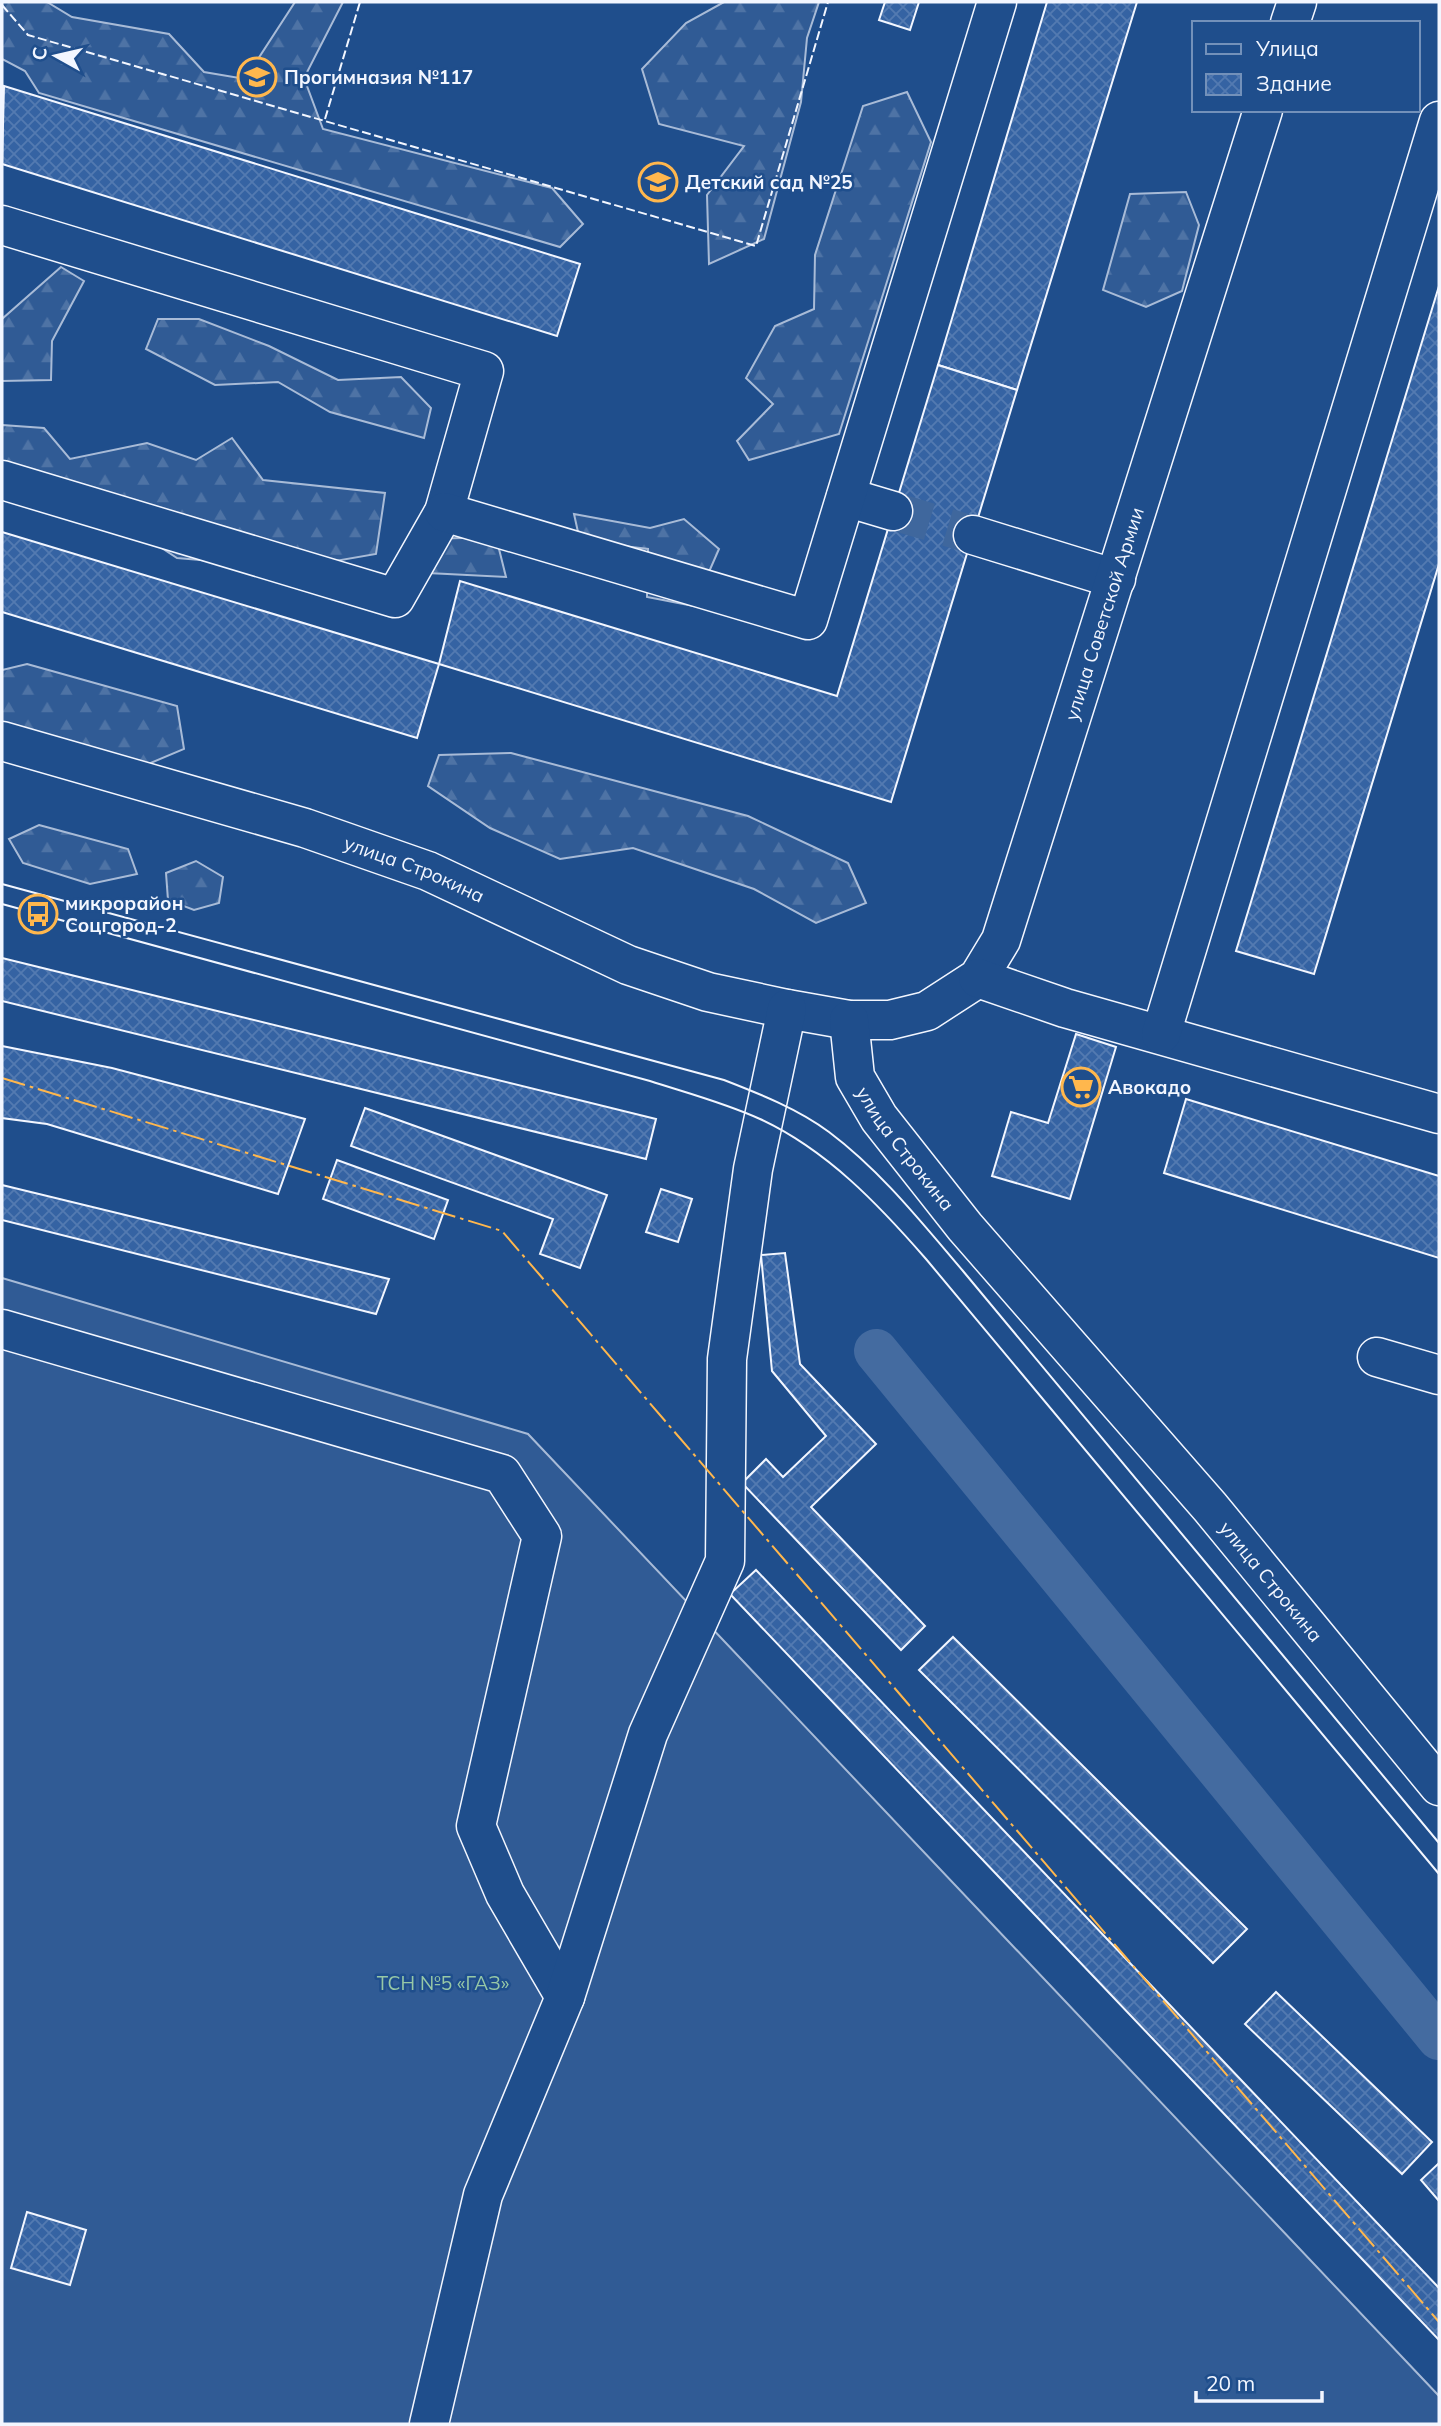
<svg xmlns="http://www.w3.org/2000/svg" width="1441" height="2426" viewBox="0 0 1441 2426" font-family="Mulish,sans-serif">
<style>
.forest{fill:url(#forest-firs);stroke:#a8bbd7;stroke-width:2}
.built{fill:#305b95;stroke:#a8bbd7;stroke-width:2}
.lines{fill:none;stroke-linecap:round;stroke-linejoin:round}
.canal{stroke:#446ba0;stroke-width:44}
.building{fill:url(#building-cross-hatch);stroke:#f2f6ff;stroke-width:2}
.minor-tunnel{stroke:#3f679d;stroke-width:38;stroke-dasharray:38 19;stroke-linecap:butt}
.minor-casing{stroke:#f2f6ff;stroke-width:41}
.minor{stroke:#1f4e8c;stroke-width:38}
.tram{stroke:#f2f6ff;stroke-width:2}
.fence{stroke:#f2f6ff;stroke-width:2;stroke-dasharray:9 3.5;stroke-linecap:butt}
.power{stroke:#ffb74d;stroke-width:2;stroke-dasharray:24 5 3.5 5;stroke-linecap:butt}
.labels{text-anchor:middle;stroke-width:5;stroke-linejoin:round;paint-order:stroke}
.poi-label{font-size:19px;font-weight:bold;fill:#f2f6ff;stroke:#1f4e8c;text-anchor:start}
.street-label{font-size:19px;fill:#f2f6ff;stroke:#1f4e8c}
.park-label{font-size:19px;fill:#97c8a6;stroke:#1f4e8c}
</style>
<defs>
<pattern id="forest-firs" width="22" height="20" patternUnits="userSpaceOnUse" patternTransform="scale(1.75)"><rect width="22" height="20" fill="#305b95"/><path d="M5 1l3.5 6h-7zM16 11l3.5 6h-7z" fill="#4e73a5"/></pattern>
<pattern id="building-cross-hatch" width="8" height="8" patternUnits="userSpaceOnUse" patternTransform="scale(1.75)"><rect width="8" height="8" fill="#3563a3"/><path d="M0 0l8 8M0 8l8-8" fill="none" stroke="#537ab1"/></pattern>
</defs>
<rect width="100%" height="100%" fill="#1f4e8c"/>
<g class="forest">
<path d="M 2,2 L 47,2 L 72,17 L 169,34 L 204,72 L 245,79 L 295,2 L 343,2 L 304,78 L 323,129 L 552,188 L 583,224 L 560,247 L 39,93 L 25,71 L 2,59 Z"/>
<path d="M 724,2 L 819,2 L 807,38 L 801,102 L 764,239 L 709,264 L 707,195 L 744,146 L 659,124 L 642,69 L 686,23 Z"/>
<path d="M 907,92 L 931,142 L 839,434 L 749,460 L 737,441 L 773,404 L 746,378 L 775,326 L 814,309 L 815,255 L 863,106 Z"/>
<path d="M 1186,192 L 1199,225 L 1182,291 L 1146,307 L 1103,290 L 1130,194 Z"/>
<path d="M 61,267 L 84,281 L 52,341 L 51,380 L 2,381 L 2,319 Z"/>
<path d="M 158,319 L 199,319 L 269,346 L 338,380 L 401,377 L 431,408 L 424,438 L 330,412 L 278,382 L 215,385 L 146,349 Z"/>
<path d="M 2,425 L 44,428 L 70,459 L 147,443 L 196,460 L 232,438 L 263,480 L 385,493 L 376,554 L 295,568 L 177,558 L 107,512 L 2,469 Z"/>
<path d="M 574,514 L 650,528 L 684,519 L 719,549 L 694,606 L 647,597 L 648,549 L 580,541 Z"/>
<path d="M 496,537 L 506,577 L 428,573 L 428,539 Z"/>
<path d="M 27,664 L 177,706 L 184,749 L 141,767 L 2,729 L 2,670 Z"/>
<path d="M 511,753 L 748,816 L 848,863 L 866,903 L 816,923 L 754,889 L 633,848 L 560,859 L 490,828 L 428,786 L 439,755 Z"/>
<path d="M 39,825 L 128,849 L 137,874 L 90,884 L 23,863 L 9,839 Z"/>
<path d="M 196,861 L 223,877 L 219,903 L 194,910 L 168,900 L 166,873 Z"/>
</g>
<path class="built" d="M 2,1278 L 528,1434 L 1439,2396 L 1439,2424 L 2,2424 Z"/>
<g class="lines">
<path class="canal" d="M 876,1351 L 1439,2038"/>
</g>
<g class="building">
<path d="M 885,2 L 919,2 L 910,30 L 879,20 Z"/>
<path d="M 1047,2 L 1137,2 L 1017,390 L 938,365 Z"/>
<path d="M 4,86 L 580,264 L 557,336 L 2,164 Z"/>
<path d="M 1439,286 L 1439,564 L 1314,974 L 1236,951 Z"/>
<path d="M 938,365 L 1017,390 L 891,802 L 439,664 L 460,581 L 837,696 Z"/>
<path d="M 2,532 L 439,664 L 417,738 L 2,612 Z"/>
<path d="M 2,958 L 656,1119 L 646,1159 L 2,1001 Z"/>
<path d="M 1076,1034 L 1116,1047 L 1070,1199 L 992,1176 L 1011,1112 L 1048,1123 Z"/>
<path d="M 2,1046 L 112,1068 L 305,1119 L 278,1194 L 47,1124 L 2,1118 Z"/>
<path d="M 1186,1099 L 1439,1176 L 1439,1258 L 1164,1173 Z"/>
<path d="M 365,1108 L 607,1195 L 580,1268 L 540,1254 L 553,1219 L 351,1146 Z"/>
<path d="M 337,1160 L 448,1200 L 434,1239 L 323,1199 Z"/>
<path d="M 2,1185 L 389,1279 L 376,1314 L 2,1220 Z"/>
<path d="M 661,1189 L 692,1199 L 678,1242 L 646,1232 Z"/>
<path d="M 785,1253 L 800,1364 L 876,1444 L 811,1507 L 925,1626 L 901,1650 L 742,1483 L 766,1459 L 783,1477 L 826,1436 L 772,1371 L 761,1255 Z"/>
<path d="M 756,1570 L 1439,2288 L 1439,2340 L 730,1594 Z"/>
<path d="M 953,1637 L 1247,1929 L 1213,1963 L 919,1670 Z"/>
<path d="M 1276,1992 L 1432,2142 L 1402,2174 L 1245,2024 Z"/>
<path d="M 1439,2163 L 1439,2201 L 1421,2180 Z"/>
<path d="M 27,2212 L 86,2230 L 70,2285 L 11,2268 Z"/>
</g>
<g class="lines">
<path class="minor-tunnel" d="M 893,511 L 973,535"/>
<defs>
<g id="minor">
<path d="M 1290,23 L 1297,2"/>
<path d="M 2,225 L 484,371 L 444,512 L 395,598 L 2,480"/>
<path d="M 846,497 L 893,511"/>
<path d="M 444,512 L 808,620 L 997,2"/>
<path d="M 973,535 L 1116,579"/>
<path id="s1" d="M 2,741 L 305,828 L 428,871 L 628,965 L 708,992 L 787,1009 L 849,1020 L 890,1020 L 927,1011 L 978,978 L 1001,940 L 1263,110"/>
<path d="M 978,978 L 1065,1008 L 1439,1114"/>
<path id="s2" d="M 849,1020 L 855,1077 L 879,1118 L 965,1227 L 1210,1507 L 1439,1786"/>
<path d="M 1161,1034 L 1439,121"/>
<path d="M 2,1329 L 502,1474 L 542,1536 L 476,1826 L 505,1894 L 565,1997"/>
<path d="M 1377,1357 L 1439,1375"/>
<path d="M 429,2424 L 483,2195 L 565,1997 L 648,1734 L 725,1561 L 727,1359 L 753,1169 L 787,1009"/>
</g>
</defs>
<use href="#minor" class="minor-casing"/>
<use href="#minor" class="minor"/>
<g class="tram">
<path d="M 2,884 L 724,1080 C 760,1094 798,1109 829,1132 C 881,1171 922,1223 963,1271 L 1439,1843"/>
<path d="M 2,904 L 650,1081 C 687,1093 725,1103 760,1119 C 827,1150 879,1205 926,1259 L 1439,1874"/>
</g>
<g class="fence">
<path d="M 2,5 L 28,35 L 756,246 L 828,2"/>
<path d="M 325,119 L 360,2"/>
</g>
<path class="power" d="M 2,1078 L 502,1231 L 1439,2322"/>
</g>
<defs>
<symbol id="school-ring" viewBox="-11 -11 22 22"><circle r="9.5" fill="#1f4e8c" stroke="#ffb74d" stroke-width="1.5"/><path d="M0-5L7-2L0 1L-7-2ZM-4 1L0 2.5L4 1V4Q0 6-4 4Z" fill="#ffb74d"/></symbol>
<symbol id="bus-ring" viewBox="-11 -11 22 22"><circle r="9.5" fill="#1f4e8c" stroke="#ffb74d" stroke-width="1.5"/><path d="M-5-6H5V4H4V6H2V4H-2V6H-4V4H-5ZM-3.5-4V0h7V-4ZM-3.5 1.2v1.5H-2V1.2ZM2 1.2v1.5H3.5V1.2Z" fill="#ffb74d"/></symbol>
<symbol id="supermarket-ring" viewBox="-11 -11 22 22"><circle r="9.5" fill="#1f4e8c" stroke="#ffb74d" stroke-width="1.5"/><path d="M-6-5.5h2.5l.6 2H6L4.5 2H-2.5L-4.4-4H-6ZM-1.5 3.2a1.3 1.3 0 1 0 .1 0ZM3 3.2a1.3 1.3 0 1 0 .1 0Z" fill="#ffb74d"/></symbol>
</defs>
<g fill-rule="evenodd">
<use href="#school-ring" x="235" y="55" width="44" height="44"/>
<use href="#school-ring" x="636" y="160" width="44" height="44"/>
<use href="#bus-ring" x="16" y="892" width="44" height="44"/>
<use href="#supermarket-ring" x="1059" y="1065" width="44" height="44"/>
</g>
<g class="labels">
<g class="poi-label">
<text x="284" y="84">Прогимназия №117</text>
<text x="685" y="189">Детский сад №25</text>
<text x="65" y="910">микрорайон<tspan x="65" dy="22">Соцгород-2</tspan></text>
<text x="1108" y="1094">Авокадо</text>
</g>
<g class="street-label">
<text dy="7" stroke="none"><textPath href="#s1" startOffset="1421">улица Советской Армии</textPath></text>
<text dy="7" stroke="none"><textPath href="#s1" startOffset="432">улица Строкина</textPath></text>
<text dy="7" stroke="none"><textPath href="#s2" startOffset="145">улица Строкина</textPath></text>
<text dy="7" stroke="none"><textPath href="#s2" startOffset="712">улица Строкина</textPath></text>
</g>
<g class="park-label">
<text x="443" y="1990">ТСН №5 «ГАЗ»</text>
</g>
</g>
<rect width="1441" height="2426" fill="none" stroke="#f2f6ff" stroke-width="7"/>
<rect x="1192" y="21" width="228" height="91" fill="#1f4e8c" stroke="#7391ba" stroke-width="2"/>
<rect x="1206" y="44" width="35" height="10" fill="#1f4e8c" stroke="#7391ba" stroke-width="2"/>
<text x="1256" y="56" font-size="21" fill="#f2f6ff">Улица</text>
<rect x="1206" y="74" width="35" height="21" fill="url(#building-cross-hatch)" stroke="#7391ba" stroke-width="2"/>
<text x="1256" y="91" font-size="21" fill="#f2f6ff">Здание</text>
<g transform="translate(56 56) rotate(278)" stroke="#1f4e8c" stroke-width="5" paint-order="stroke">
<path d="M0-5L12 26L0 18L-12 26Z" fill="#f2f6ff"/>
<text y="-10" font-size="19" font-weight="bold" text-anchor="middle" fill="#f2f6ff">С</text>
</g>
<path d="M1196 2391v10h126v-10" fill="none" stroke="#f2f6ff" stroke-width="3.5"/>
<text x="1206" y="2391" font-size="21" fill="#f2f6ff" stroke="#1f4e8c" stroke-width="5" paint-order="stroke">20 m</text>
</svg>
